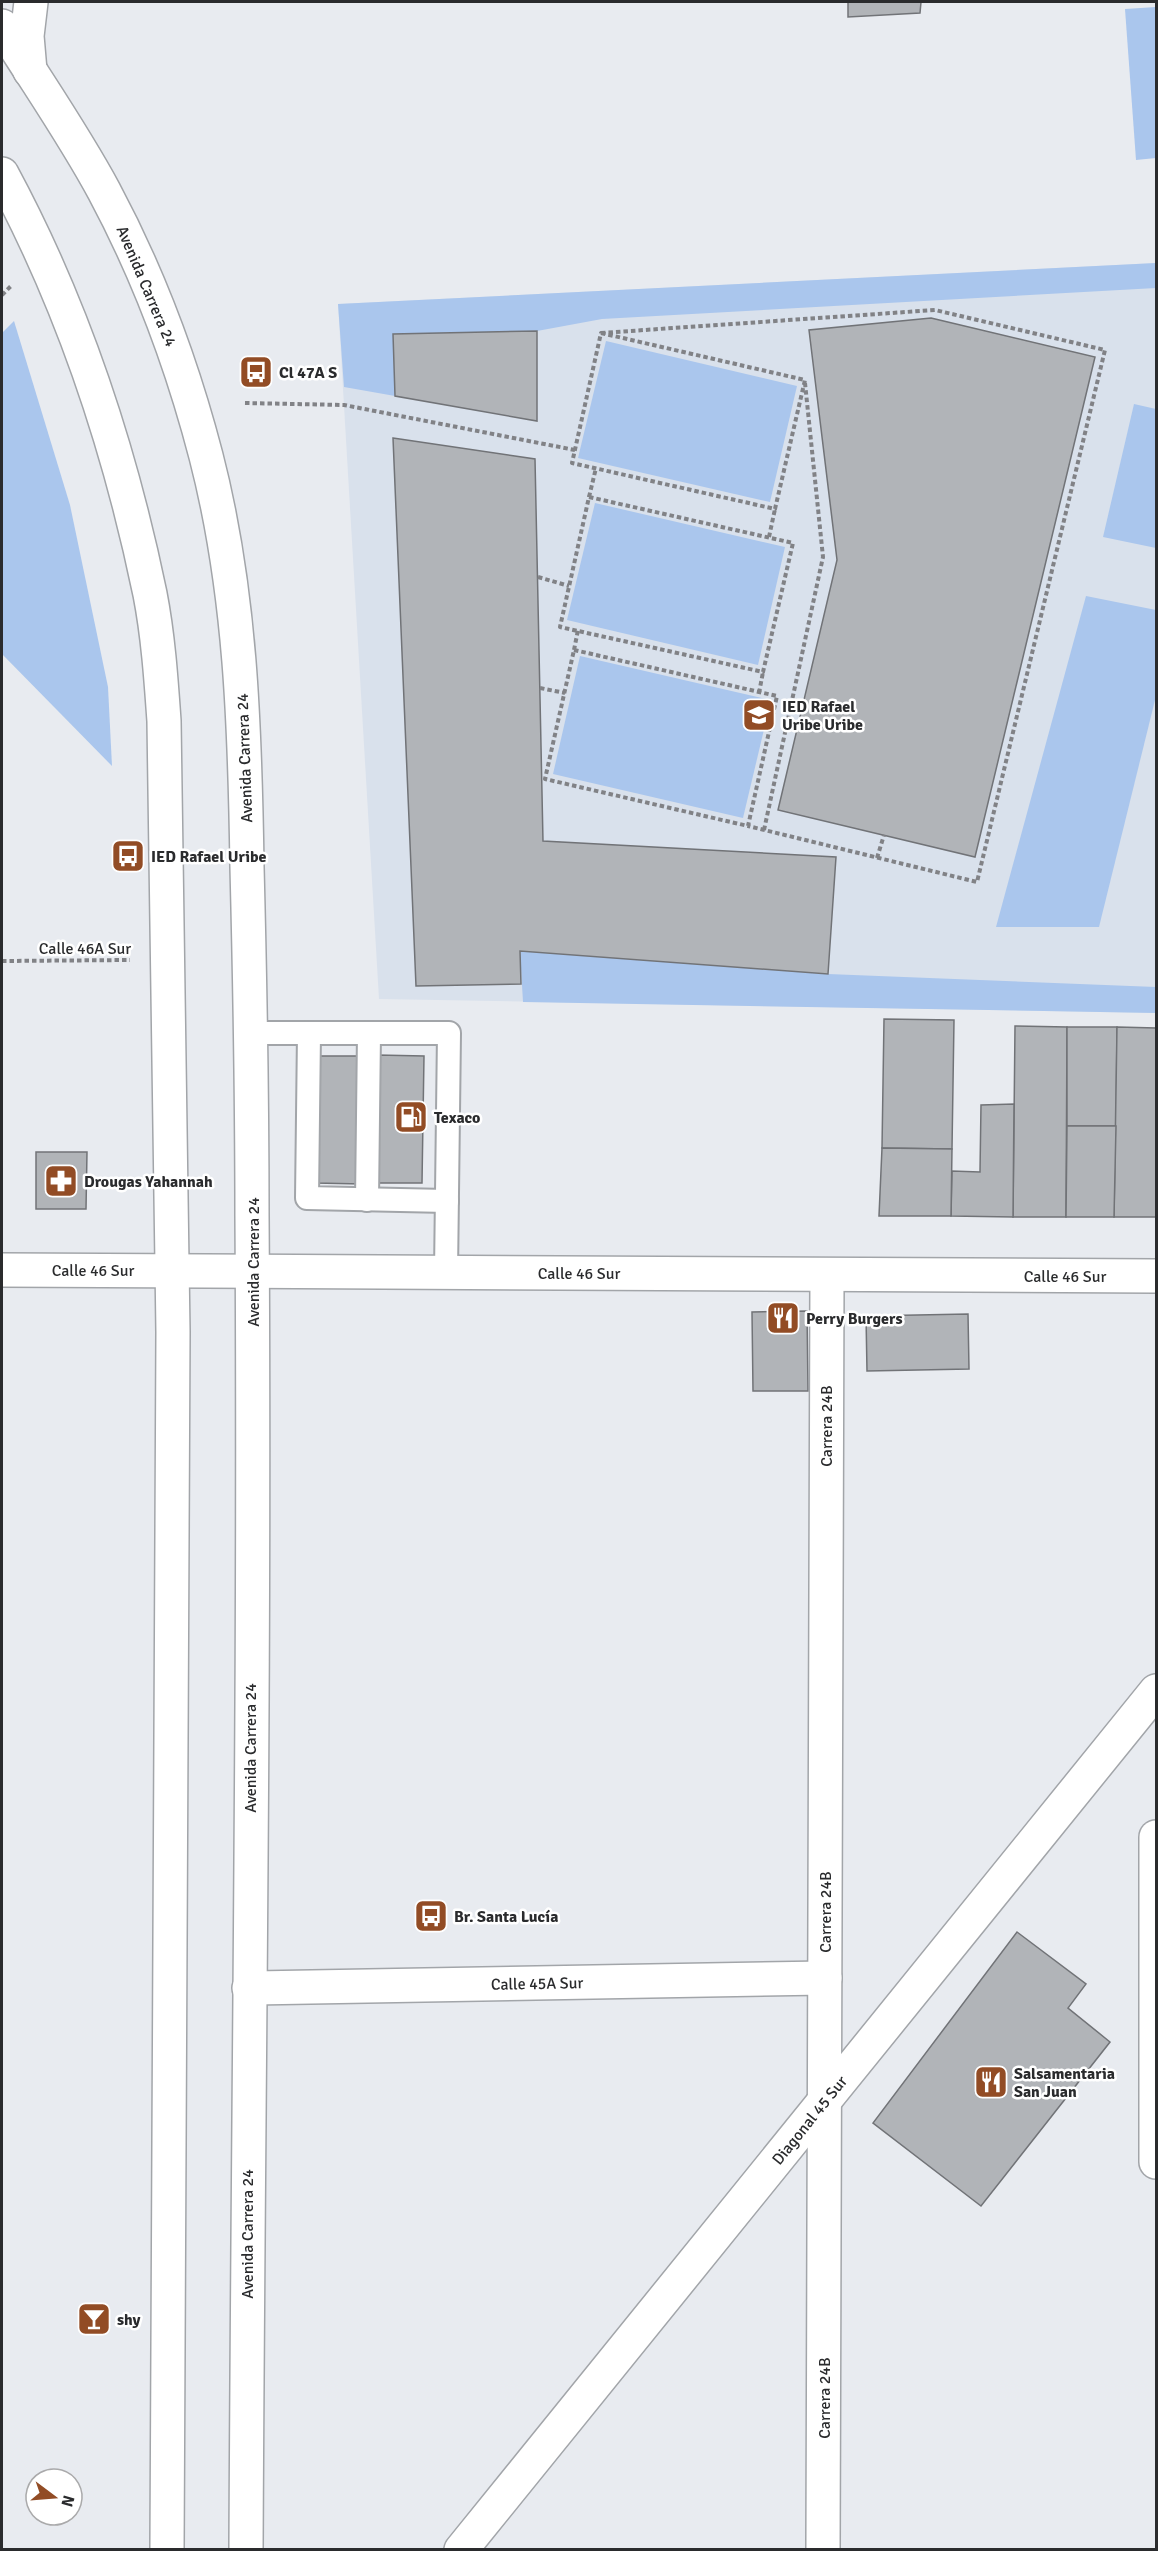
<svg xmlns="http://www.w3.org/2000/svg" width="1158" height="2551" viewBox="0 0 1158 2551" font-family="Signika,sans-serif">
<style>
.built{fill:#d9e1ec}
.green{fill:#aac6ed}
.building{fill:#b1b4b8;stroke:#717377;stroke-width:1.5}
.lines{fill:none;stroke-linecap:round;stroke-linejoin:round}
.lane-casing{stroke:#a2a5a9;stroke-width:26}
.street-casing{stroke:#a2a5a9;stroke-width:36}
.secondary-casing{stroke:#a2a5a9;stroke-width:36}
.path{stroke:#818286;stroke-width:4;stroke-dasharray:4.5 3;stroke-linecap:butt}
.lane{stroke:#fff;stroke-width:22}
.street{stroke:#fff;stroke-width:33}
.secondary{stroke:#fff;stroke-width:33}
.labels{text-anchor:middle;stroke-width:5;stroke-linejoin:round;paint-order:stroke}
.street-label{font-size:16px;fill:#2a2b2d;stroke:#fff}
.poi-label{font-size:16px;font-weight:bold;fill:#2a2b2d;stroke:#fff;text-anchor:start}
</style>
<rect width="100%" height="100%" fill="#e8ebf0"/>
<path class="built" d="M 1156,263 L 1156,1013 L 379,999 L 338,304 Z"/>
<g class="green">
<path d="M 1156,7 L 1156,158 L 1136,160 L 1125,9 Z"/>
<path d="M 1156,263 L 1156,288 L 602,319 L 537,331 L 393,334 L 395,396 L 344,387 L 338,304 Z"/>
<path d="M 14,321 L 70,505 L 108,687 L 112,766 L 2,654 L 2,333 Z"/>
<path d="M 606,341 L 797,386 L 770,502 L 578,458 Z"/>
<path d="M 1134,404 L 1156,409 L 1156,548 L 1103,537 Z"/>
<path d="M 595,503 L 785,547 L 758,665 L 567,620 Z"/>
<path d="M 1086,596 L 1156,610 L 1156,696 L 1099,927 L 996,927 Z"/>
<path d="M 580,656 L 771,700 L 743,818 L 553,774 Z"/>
<path d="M 520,951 L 828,974 L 1156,987 L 1156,1013 L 523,1002 Z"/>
</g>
<g class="building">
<path d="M 848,2 L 921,2 L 920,13 L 848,17 Z"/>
<path d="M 931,318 L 1095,357 L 975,857 L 778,810 L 837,560 L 809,330 Z"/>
<path d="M 537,331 L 537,421 L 395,396 L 393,334 Z"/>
<path d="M 393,438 L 535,459 L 543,841 L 836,857 L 828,974 L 520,951 L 521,984 L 416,986 Z"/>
<path d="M 884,1019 L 954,1020 L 952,1149 L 882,1148 Z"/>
<path d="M 1015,1026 L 1067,1027 L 1066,1217 L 1013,1217 Z"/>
<path d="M 1067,1027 L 1117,1027 L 1116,1126 L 1067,1126 Z"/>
<path d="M 1117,1027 L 1156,1028 L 1156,1217 L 1114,1217 Z"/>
<path d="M 377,1055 L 424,1056 L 422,1183 L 375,1183 Z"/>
<path d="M 317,1056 L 364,1056 L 362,1184 L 315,1183 Z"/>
<path d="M 1014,1104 L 1013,1217 L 951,1216 L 952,1171 L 980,1172 L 981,1105 Z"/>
<path d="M 1067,1126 L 1116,1126 L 1114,1217 L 1066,1217 Z"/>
<path d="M 882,1148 L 952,1149 L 951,1216 L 879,1216 Z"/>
<path d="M 36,1152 L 87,1152 L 86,1209 L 36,1209 Z"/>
<path d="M 807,1311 L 808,1391 L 753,1391 L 752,1312 Z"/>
<path d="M 968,1314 L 969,1369 L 867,1371 L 866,1316 Z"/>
<path d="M 1017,1932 L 1086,1984 L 1068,2008 L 1110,2042 L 981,2206 L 873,2123 Z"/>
</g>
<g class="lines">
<defs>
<g id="lane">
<path d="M 251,1033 L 449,1033 L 446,1273"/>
<path d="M 309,1033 L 307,1198 L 447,1201"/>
<path d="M 367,1200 L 369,1033"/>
</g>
<g id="street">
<path d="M 1156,1837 L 1156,2162"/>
<path d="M 249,1988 L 825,1978"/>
<path d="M 461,2550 L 1156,1691"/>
<path d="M 823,2550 L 827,1275"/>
</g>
<g id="secondary">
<path d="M 2,26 C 36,81 74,135 104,191 C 149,275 182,364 206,456 C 241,591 245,729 247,867 C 250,984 252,1100 252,1216 C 255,1661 248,2105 246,2550"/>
<path d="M 30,71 L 27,36 L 31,2"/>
<path d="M 2,174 C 72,304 120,449 150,594 C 158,635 161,678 164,721 L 173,1332 L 167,2550"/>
<path d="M 2,1270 L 1156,1276"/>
</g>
</defs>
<use href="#lane" class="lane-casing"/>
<use href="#street" class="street-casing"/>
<use href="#secondary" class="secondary-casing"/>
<g class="path">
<path d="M 2,295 L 12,285"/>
<path d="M 601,333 L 935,310 L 1105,350 L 977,882 L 748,826"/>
<path d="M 601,333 L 805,380 L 775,509 L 572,463 Z"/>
<path d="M 245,403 L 344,405 L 575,450"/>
<path d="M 589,497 L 793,543 L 763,672 L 560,627 Z"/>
<path d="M 589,497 L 596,468"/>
<path d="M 769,537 L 775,509"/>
<path d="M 538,577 L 569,586"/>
<path d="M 574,650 L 777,696 L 748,826 L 545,779 Z"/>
<path d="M 574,650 L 578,630"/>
<path d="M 540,688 L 565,693"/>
<path d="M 759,693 L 763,672"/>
<path d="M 764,830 L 823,557 L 805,383"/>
<path d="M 877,858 L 884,835"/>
<path d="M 2,961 L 130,960"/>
</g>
<use href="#lane" class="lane"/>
<use href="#street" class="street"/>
<use href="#secondary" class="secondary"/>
</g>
<defs>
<symbol id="bus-square" viewBox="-11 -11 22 22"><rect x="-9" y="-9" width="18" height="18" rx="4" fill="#924c25" stroke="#fff"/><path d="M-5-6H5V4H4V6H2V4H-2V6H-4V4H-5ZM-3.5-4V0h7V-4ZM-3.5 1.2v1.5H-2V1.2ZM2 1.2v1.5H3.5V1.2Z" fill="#fff"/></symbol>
<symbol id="school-square" viewBox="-11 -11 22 22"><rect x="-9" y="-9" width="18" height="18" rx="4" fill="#924c25" stroke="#fff"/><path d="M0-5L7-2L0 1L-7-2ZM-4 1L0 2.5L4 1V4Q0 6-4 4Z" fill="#fff"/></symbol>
<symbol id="fuel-square" viewBox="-11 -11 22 22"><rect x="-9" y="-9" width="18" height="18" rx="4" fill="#924c25" stroke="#fff"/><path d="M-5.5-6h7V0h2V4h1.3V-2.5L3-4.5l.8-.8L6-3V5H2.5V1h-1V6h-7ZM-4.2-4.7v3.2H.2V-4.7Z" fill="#fff"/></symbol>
<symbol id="pharmacy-square" viewBox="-11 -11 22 22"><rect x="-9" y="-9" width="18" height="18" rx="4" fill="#924c25" stroke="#fff"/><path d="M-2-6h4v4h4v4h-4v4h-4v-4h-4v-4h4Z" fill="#fff"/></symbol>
<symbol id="restaurant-square" viewBox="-11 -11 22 22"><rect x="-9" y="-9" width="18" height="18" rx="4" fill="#924c25" stroke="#fff"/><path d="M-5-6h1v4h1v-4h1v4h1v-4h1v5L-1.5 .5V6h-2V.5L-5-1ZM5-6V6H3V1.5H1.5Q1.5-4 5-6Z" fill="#fff"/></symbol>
<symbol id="bar-square" viewBox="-11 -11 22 22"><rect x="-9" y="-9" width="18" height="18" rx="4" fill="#924c25" stroke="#fff"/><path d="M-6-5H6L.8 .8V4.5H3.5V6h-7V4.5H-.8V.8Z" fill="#fff"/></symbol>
</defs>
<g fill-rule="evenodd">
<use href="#bus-square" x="237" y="353" width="38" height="38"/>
<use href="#school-square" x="740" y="696" width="38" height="38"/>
<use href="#bus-square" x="109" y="837" width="38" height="38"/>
<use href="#fuel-square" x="392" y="1098" width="38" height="38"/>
<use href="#pharmacy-square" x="42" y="1162" width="38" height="38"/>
<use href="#restaurant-square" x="764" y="1299" width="38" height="38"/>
<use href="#bus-square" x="412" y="1897" width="38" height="38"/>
<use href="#restaurant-square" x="972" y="2063" width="38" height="38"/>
<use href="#bar-square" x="75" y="2300" width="38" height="38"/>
</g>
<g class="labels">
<g class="street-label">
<text transform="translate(147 286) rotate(67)" y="6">Avenida Carrera 24</text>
<text transform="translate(244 758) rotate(-92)" y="6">Avenida Carrera 24</text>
<text x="85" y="954">Calle 46A Sur</text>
<text transform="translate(253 1262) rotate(-90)" y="6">Avenida Carrera 24</text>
<text x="93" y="1276">Calle 46 Sur</text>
<text x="579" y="1279">Calle 46 Sur</text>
<text x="1065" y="1282">Calle 46 Sur</text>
<text transform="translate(826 1426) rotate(-90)" y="6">Carrera 24B</text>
<text transform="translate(250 1748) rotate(-90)" y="6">Avenida Carrera 24</text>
<text transform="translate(825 1912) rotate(-90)" y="6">Carrera 24B</text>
<text transform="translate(537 1983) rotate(-1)" y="6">Calle 45A Sur</text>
<text transform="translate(809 2120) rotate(-51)" y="6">Diagonal 45 Sur</text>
<text transform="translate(247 2234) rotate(-90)" y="6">Avenida Carrera 24</text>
<text transform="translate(824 2398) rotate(-90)" y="6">Carrera 24B</text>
</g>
<g class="poi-label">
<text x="279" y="378">Cl 47A S</text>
<text x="782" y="712">IED Rafael<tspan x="782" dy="18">Uribe Uribe</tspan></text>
<text x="151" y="862">IED Rafael Uribe</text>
<text x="434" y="1123">Texaco</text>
<text x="84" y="1187">Drougas Yahannah</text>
<text x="806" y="1324">Perry Burgers</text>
<text x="454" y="1922">Br. Santa Lucía</text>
<text x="1014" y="2079">Salsamentaria<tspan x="1014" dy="18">San Juan</tspan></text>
<text x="117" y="2325">shy</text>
</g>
</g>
<rect width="1158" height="2551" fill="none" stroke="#2a2b2d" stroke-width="6"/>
<g transform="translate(54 2497) rotate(106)"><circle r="28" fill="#ffffff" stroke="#aaaaab" stroke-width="1.5"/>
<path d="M0-4.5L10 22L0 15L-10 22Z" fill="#924c25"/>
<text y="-9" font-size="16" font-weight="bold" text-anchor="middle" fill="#2a2b2d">N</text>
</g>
</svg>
